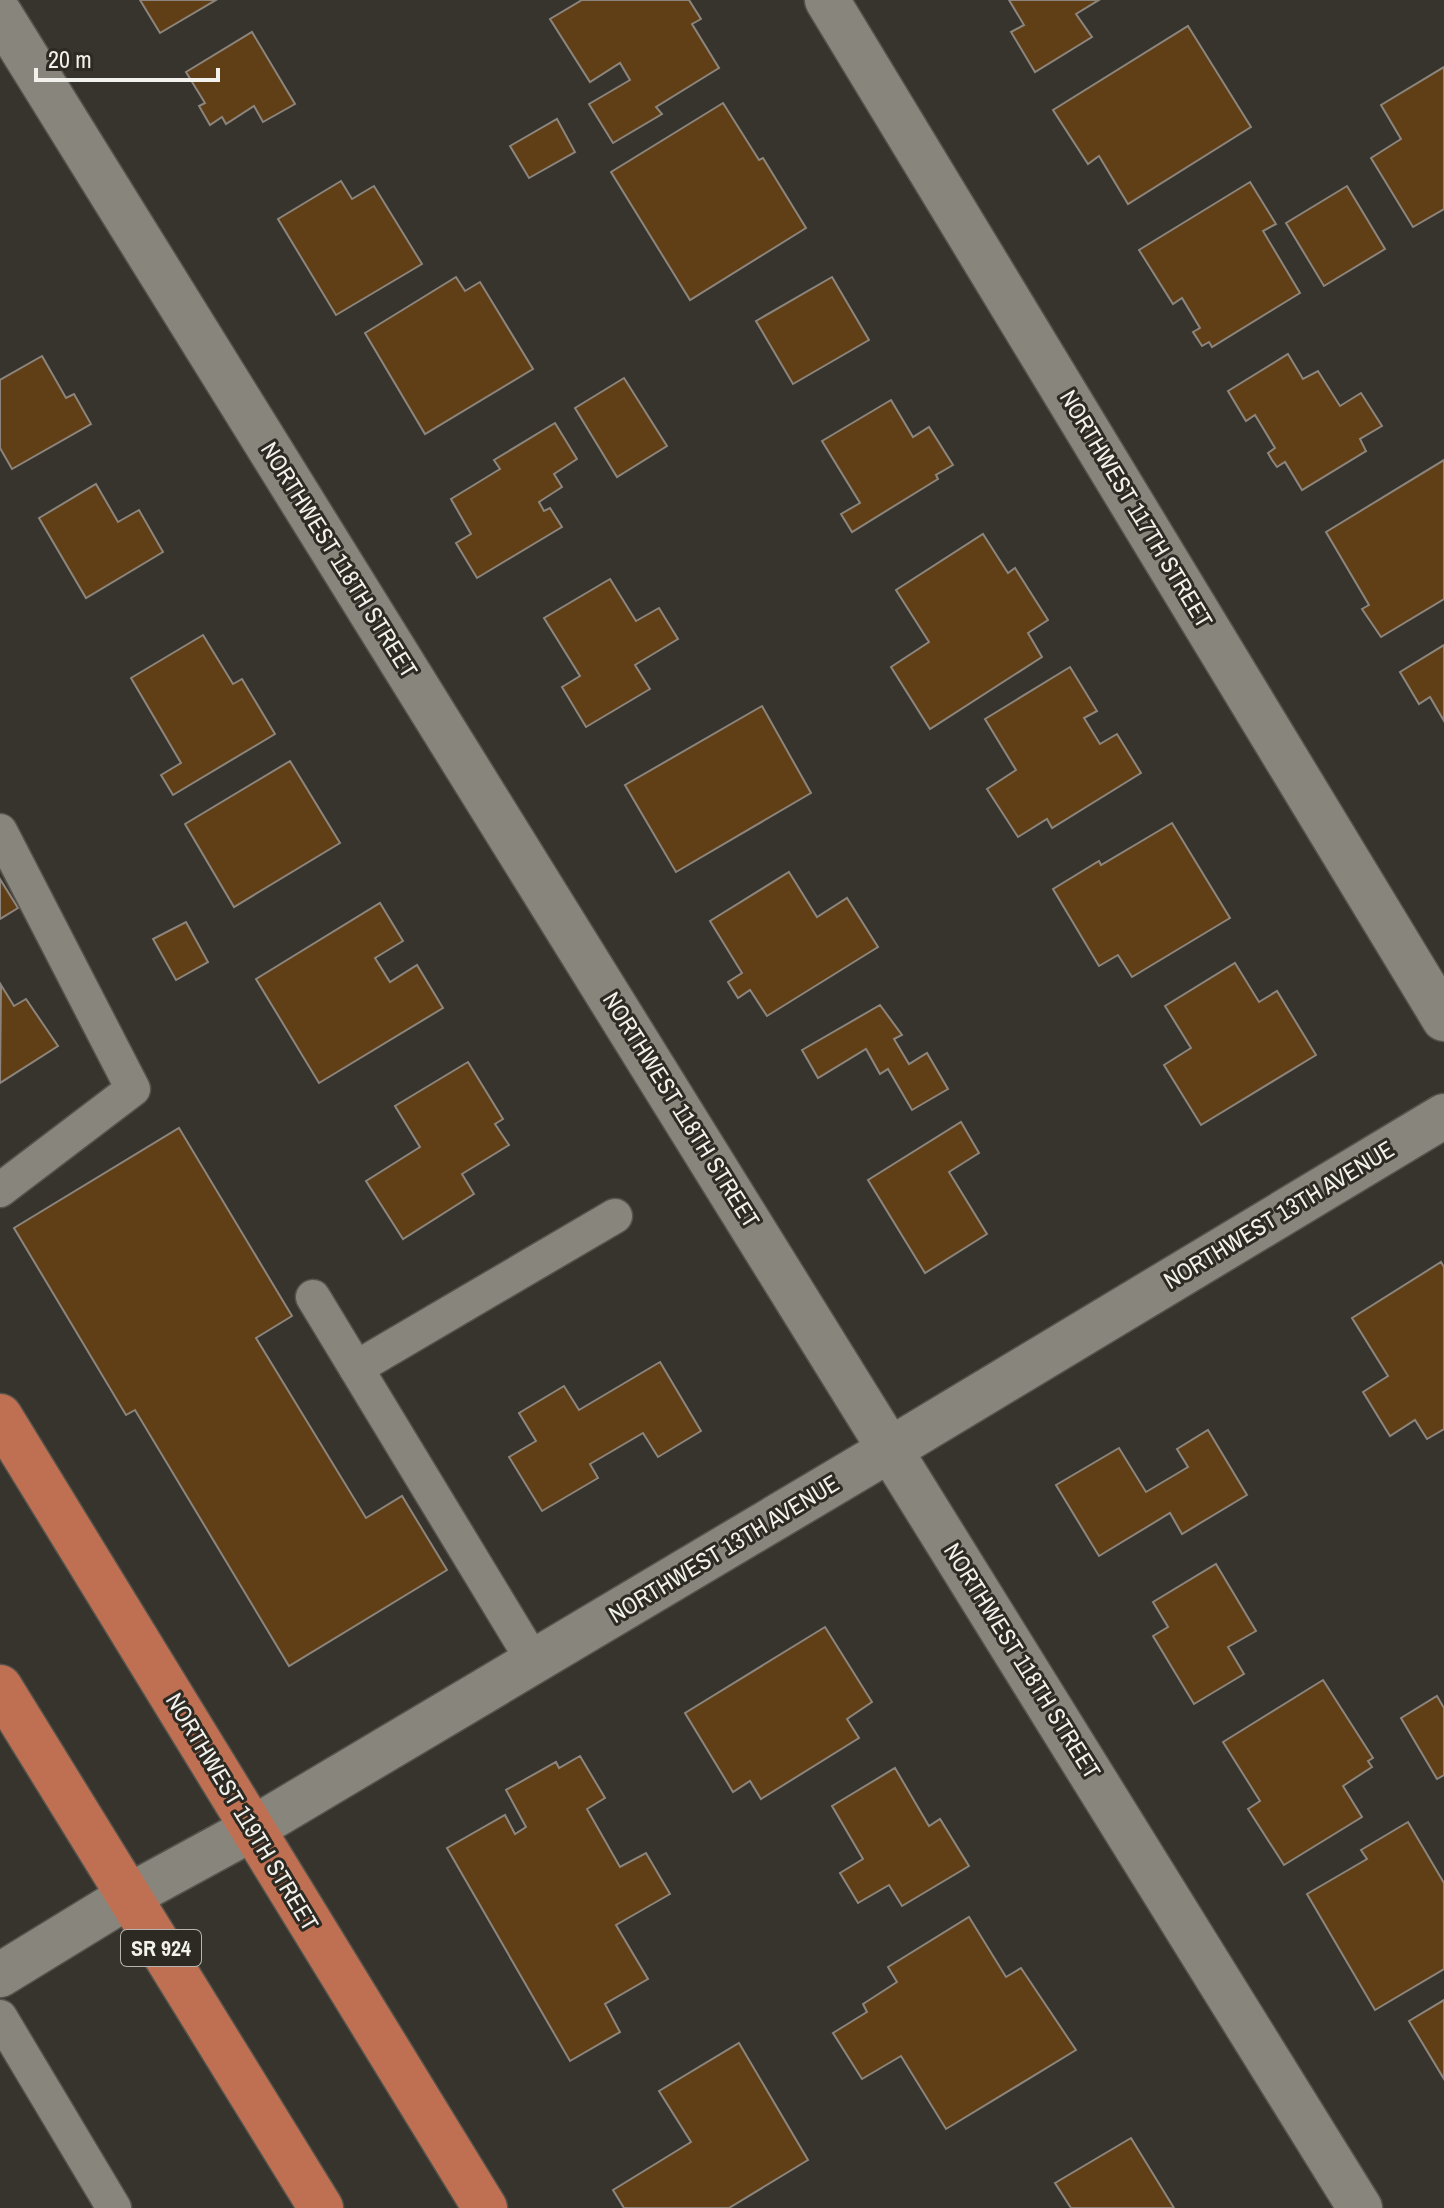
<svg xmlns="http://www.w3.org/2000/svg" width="1444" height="2208" viewBox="0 0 1444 2208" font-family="'Archivo Narrow',sans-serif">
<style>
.building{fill:#603f16;stroke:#8c857e;stroke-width:2}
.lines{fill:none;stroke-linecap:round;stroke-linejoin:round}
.service-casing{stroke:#55534c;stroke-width:37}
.minor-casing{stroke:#55534c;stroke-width:47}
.trunk-casing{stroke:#55534c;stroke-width:47}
.service{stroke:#88857d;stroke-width:34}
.minor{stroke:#88857d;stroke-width:44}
.trunk{stroke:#bf7052;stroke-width:44}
.labels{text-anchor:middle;stroke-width:6;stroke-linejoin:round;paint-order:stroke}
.shield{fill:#2c2a22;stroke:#b7b5af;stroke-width:2}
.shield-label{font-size:22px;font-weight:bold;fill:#f3f1ec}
.street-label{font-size:24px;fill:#f3f1ec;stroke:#2c2a22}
</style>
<rect width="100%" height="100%" fill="#36342c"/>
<g class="building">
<path d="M 140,0 L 216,0 L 160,33 Z"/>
<path d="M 582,0 L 689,0 L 701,19 L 692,24 L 719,68 L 656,107 L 662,114 L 613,143 L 589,104 L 630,80 L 620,63 L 590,82 L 550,19 Z"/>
<path d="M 1009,0 L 1099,0 L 1076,14 L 1092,37 L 1035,72 L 1011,32 L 1024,25 Z"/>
<path d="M 1188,26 L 1251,127 L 1128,204 L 1099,156 L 1088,164 L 1053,110 Z"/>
<path d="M 252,32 L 295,104 L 263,122 L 254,106 L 226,124 L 222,117 L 210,125 L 199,106 L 205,103 L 186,72 Z"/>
<path d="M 1444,67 L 1444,209 L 1413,227 L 1371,158 L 1401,139 L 1381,105 Z"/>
<path d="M 723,103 L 759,160 L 763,158 L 806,228 L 690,300 L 611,172 Z"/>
<path d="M 557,119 L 575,152 L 529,178 L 510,146 Z"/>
<path d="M 341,181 L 352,199 L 374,186 L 422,264 L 336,315 L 278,219 Z"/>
<path d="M 1250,182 L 1276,224 L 1263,231 L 1300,293 L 1212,347 L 1209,342 L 1202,346 L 1193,332 L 1200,328 L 1182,298 L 1173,304 L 1139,250 Z"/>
<path d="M 1347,186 L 1385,249 L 1324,286 L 1286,223 Z"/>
<path d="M 456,277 L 465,291 L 480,282 L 533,369 L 425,434 L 365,333 Z"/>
<path d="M 832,277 L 869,340 L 793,384 L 756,321 Z"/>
<path d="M 1288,354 L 1303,379 L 1318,371 L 1340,406 L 1361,393 L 1382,426 L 1360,439 L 1366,451 L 1302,490 L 1285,462 L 1277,467 L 1272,460 L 1268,453 L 1275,448 L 1255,415 L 1246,421 L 1228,391 Z"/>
<path d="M 42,356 L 66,398 L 74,394 L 91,424 L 12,469 L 0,448 L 0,380 Z"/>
<path d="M 624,378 L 667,446 L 617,477 L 575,408 Z"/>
<path d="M 891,400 L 913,437 L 929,427 L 953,465 L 936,475 L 938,479 L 852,532 L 841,514 L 860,503 L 822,441 Z"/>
<path d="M 555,423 L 577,459 L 554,474 L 562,487 L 539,502 L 544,511 L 550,508 L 562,527 L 477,578 L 456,543 L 471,534 L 451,499 L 500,469 L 494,460 Z"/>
<path d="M 1444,460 L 1444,599 L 1381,637 L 1362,609 L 1369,605 L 1326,532 Z"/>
<path d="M 96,484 L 118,522 L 139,510 L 163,552 L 86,598 L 39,518 Z"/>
<path d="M 983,534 L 1008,573 L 1015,568 L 1048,620 L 1028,633 L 1042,657 L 930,729 L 891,667 L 929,642 L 896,590 Z"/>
<path d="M 610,579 L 636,621 L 659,608 L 678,639 L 635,665 L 650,689 L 586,727 L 562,687 L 580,676 L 544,618 Z"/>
<path d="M 203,635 L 233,684 L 242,679 L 275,734 L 173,795 L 161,775 L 181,763 L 131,678 Z"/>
<path d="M 1444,645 L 1444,721 L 1430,697 L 1419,704 L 1400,672 Z"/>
<path d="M 1070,667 L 1097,711 L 1084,718 L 1100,744 L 1117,734 L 1141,773 L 1052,828 L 1047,819 L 1018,837 L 987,789 L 1016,770 L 985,719 Z"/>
<path d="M 762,706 L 811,793 L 676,872 L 625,785 Z"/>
<path d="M 290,761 L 340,843 L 234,907 L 185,824 Z"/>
<path d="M 1172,823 L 1230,918 L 1132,977 L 1118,955 L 1099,966 L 1053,889 L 1099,861 L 1101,865 Z"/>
<path d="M 789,872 L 817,917 L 847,898 L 878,947 L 767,1016 L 750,990 L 738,998 L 728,982 L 742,973 L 710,921 Z"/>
<path d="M 0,879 L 18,908 L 0,919 Z"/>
<path d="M 380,903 L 403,941 L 375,958 L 390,982 L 417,965 L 443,1008 L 319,1083 L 256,979 Z"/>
<path d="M 186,922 L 208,962 L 176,980 L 153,939 Z"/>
<path d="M 1235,963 L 1259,1002 L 1277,991 L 1316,1055 L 1201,1125 L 1164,1065 L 1191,1048 L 1165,1006 Z"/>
<path d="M 1,985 L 14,1006 L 26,999 L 58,1046 L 0,1083 Z"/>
<path d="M 880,1005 L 902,1035 L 894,1039 L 909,1064 L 927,1053 L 948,1089 L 912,1110 L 888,1069 L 880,1074 L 866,1049 L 818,1078 L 802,1050 Z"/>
<path d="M 468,1062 L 503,1119 L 495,1124 L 509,1145 L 462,1174 L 474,1194 L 403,1239 L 366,1181 L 420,1147 L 395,1106 Z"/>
<path d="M 961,1122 L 979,1153 L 949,1172 L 987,1234 L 925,1273 L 868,1180 Z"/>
<path d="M 179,1128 L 292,1316 L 256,1338 L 366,1518 L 402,1496 L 447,1570 L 289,1666 L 135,1410 L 126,1415 L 14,1228 Z"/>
<path d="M 1441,1262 L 1444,1267 L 1444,1429 L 1427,1439 L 1415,1420 L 1390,1436 L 1363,1392 L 1388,1376 L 1352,1318 Z"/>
<path d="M 660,1362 L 701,1431 L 658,1457 L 643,1433 L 590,1464 L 598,1478 L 542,1511 L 509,1457 L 536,1441 L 519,1413 L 564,1386 L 579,1410 Z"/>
<path d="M 1208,1430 L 1247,1495 L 1182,1534 L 1170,1513 L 1099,1556 L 1056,1485 L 1119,1448 L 1146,1492 L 1188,1467 L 1177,1449 Z"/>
<path d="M 1216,1564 L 1256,1631 L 1228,1647 L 1244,1674 L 1194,1704 L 1153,1636 L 1168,1627 L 1153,1602 Z"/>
<path d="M 825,1627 L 872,1702 L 847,1719 L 859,1738 L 761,1799 L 750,1781 L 733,1792 L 685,1713 Z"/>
<path d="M 1323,1680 L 1373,1758 L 1368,1761 L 1372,1767 L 1343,1786 L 1362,1817 L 1284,1865 L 1248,1809 L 1260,1801 L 1223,1742 Z"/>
<path d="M 1437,1696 L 1444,1708 L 1444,1775 L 1437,1779 L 1401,1718 Z"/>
<path d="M 580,1756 L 605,1798 L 587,1809 L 620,1867 L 646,1853 L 670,1894 L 616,1925 L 648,1979 L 605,2004 L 620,2032 L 570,2061 L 447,1848 L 505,1815 L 515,1834 L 526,1827 L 506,1790 L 556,1762 L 559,1768 Z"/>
<path d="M 895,1768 L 929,1826 L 940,1819 L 969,1866 L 902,1906 L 889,1885 L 858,1903 L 840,1873 L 863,1859 L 832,1806 Z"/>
<path d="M 1408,1822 L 1444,1883 L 1444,1969 L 1375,2010 L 1307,1894 L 1367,1859 L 1361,1850 Z"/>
<path d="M 969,1917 L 1006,1977 L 1021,1968 L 1076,2050 L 946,2129 L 901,2056 L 862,2079 L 833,2033 L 867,2012 L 863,2004 L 897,1982 L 888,1967 Z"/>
<path d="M 1444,2000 L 1444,2079 L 1409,2021 Z"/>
<path d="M 739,2043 L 808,2160 L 729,2208 L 624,2208 L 613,2190 L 691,2142 L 659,2091 Z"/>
<path d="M 1131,2138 L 1174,2208 L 1071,2208 L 1055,2183 Z"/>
</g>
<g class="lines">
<defs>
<g id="service">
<path d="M 0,831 L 133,1089 L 0,1190"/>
<path d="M 313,1297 L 534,1662"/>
<path d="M 356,1368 L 615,1216"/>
<path d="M 0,2017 L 114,2208"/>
</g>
<g id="minor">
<path d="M 827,0 L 1444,1019"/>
<path d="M 0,14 L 1360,2208"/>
<path d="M 0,1975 L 129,1896 L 252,1829 L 891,1449 L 1444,1116"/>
</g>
<g id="trunk">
<path d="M 0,1416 L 485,2208"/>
<path d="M 0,1687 L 321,2208"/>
</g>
</defs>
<use href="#service" class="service-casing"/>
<use href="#minor" class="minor-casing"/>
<use href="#trunk" class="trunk-casing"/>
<use href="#service" class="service"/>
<use href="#minor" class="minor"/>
<use href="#trunk" class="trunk"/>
</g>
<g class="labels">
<rect class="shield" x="121" y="1930" width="80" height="36" rx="6"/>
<g class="shield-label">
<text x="161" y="1956">SR 924</text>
</g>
<g class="street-label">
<text transform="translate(1136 509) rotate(59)" y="8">NORTHWEST 117TH STREET</text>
<text transform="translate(339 560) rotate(58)" y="8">NORTHWEST 118TH STREET</text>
<text transform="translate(681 1110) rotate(58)" y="8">NORTHWEST 118TH STREET</text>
<text transform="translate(1279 1215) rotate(-31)" y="8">NORTHWEST 13TH AVENUE</text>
<text transform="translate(724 1549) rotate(-31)" y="8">NORTHWEST 13TH AVENUE</text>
<text transform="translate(1022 1661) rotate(58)" y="8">NORTHWEST 118TH STREET</text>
<text transform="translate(242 1812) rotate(59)" y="8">NORTHWEST 119TH STREET</text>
</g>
</g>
<path d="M36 68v12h182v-12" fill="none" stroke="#f3f1ec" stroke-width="4"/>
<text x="48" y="68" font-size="24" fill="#f3f1ec" stroke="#2c2a22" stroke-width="6" paint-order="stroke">20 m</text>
</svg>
